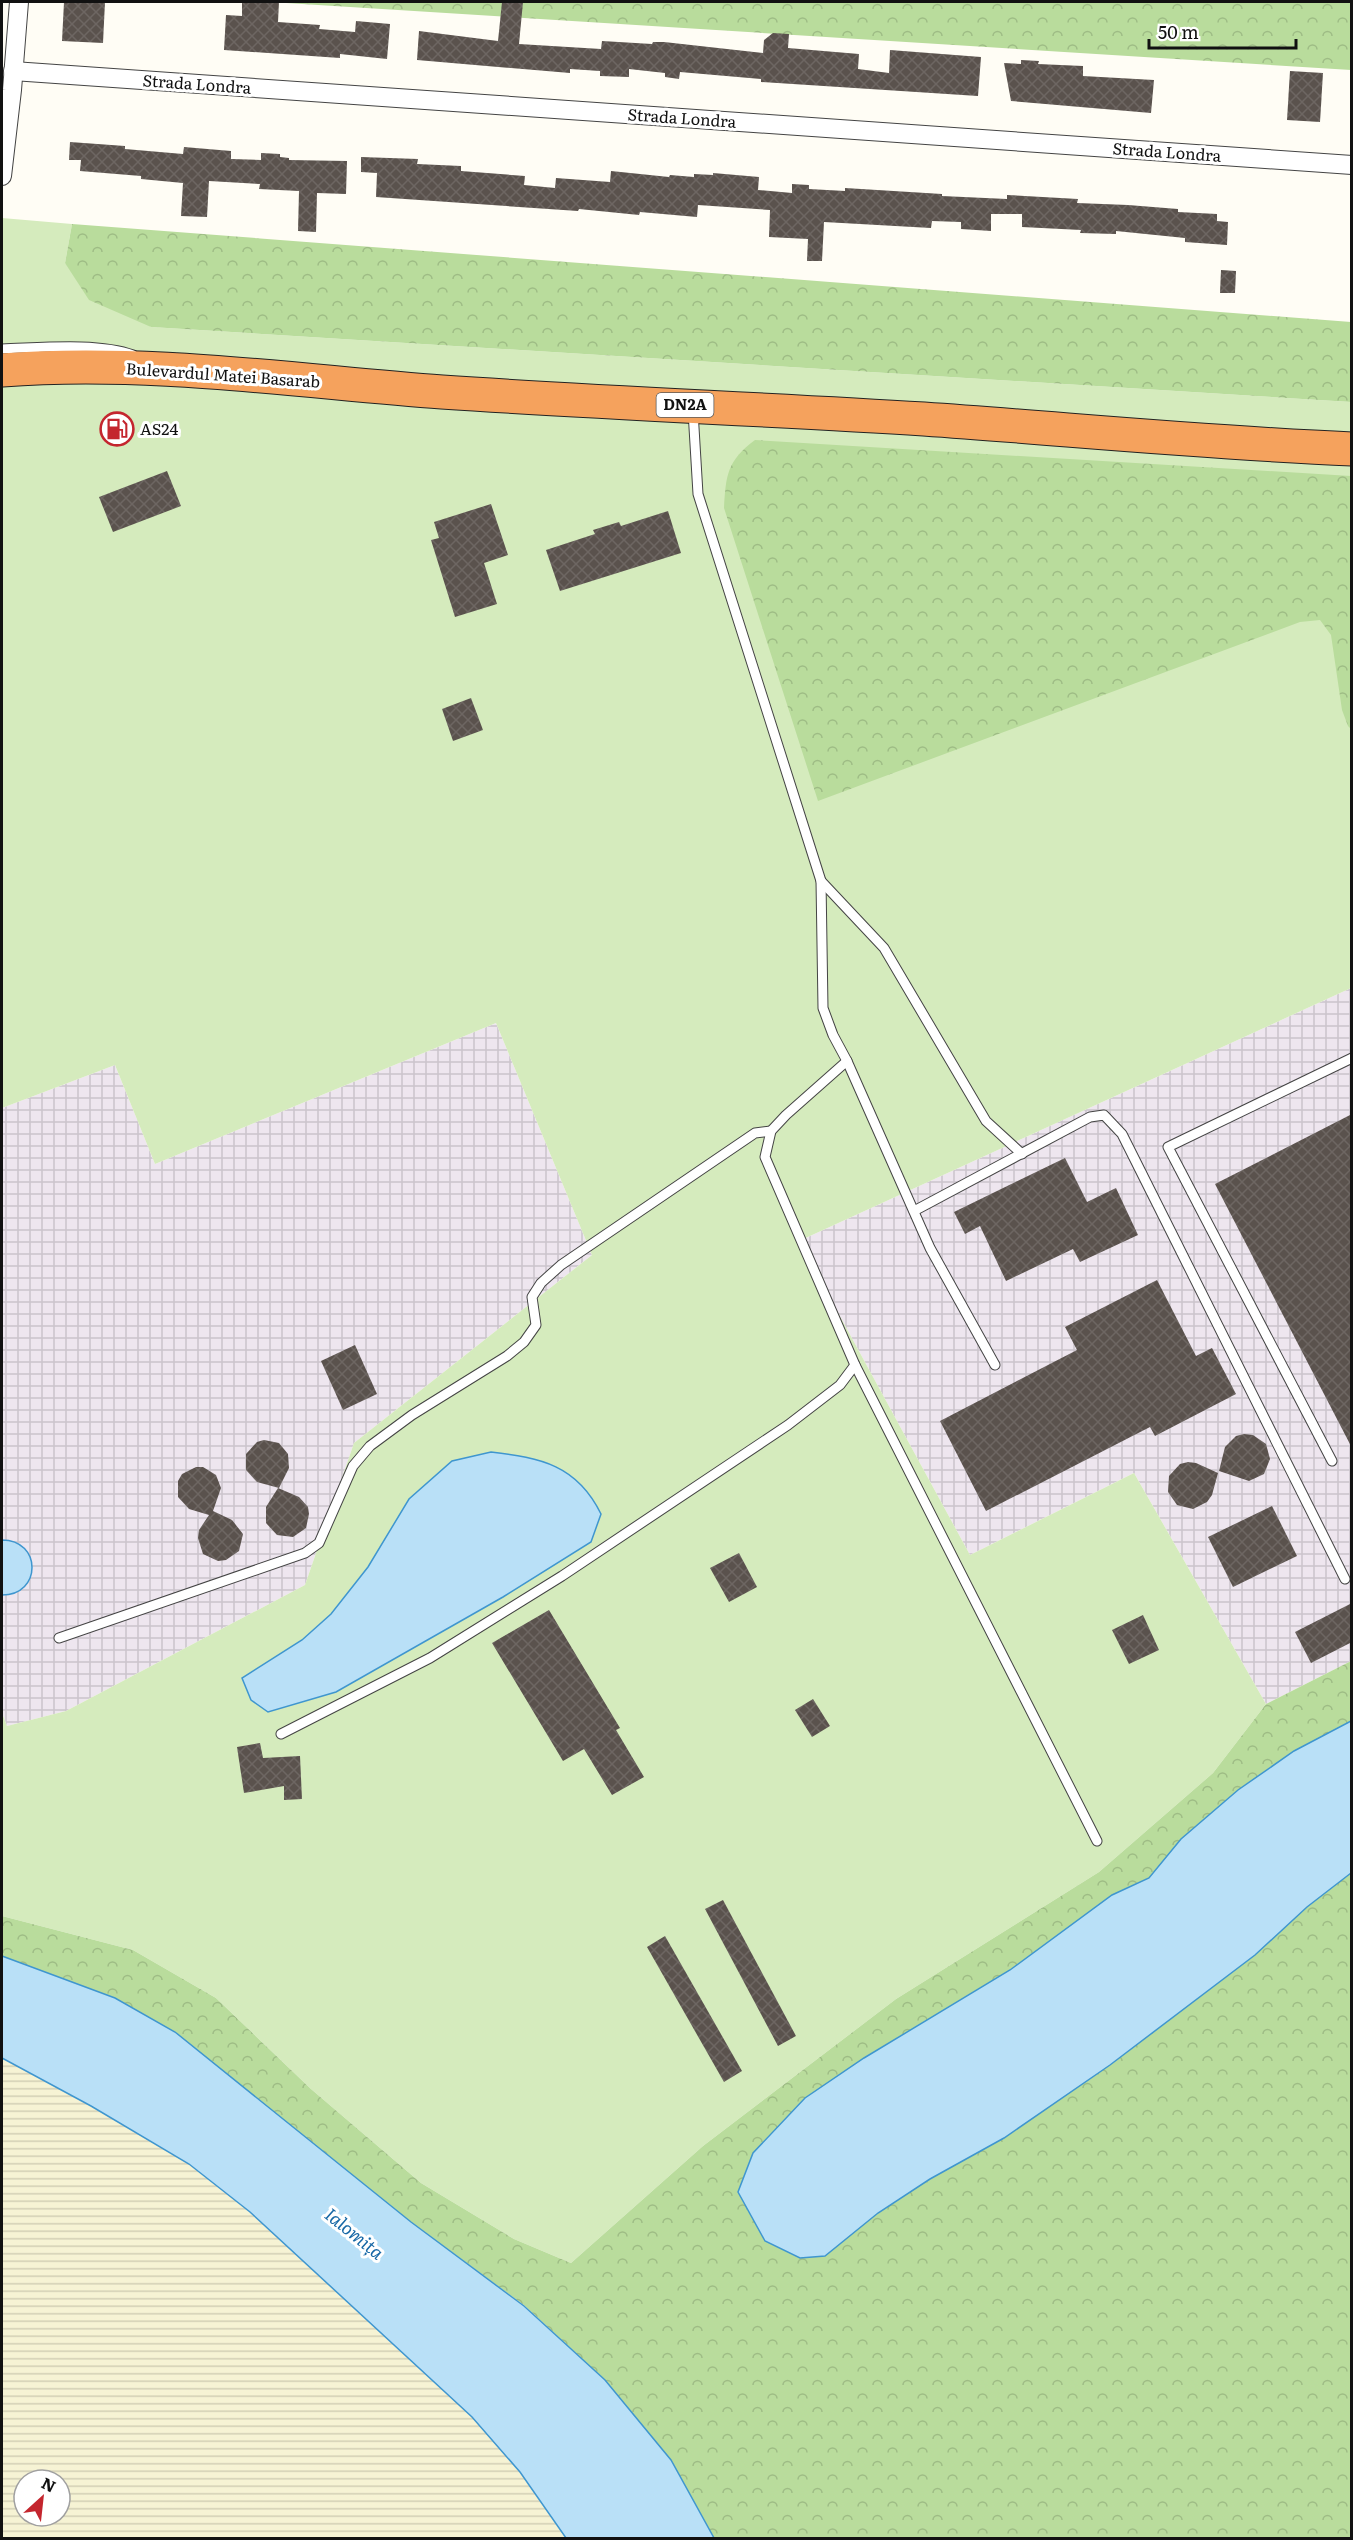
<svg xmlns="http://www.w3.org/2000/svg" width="1353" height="2540" viewBox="0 0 1353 2540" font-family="Literata,serif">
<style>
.industrial{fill:url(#industrial-grid)}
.farmland{fill:url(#farmland-rules);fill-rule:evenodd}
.grass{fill:#d5ebbd}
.forest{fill:url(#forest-crowns)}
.water{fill:#b9e0f7;stroke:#3f96cf;stroke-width:1.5}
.building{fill:url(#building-cross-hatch)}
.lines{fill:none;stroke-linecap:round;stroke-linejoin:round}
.lane-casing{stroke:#444;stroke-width:11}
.street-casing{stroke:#444;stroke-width:20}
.highway-casing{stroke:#222;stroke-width:35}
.lane{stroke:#fff;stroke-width:9}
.street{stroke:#fff;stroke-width:18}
.highway{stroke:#f5a25d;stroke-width:33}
.labels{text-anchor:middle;stroke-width:6;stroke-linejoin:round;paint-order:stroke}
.shield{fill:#fff;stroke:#585858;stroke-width:1.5}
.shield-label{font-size:15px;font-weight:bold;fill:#111}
.street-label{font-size:16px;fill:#111;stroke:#fff}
.poi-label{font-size:16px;fill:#111;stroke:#fff;text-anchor:start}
.water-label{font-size:18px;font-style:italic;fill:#1768a6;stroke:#fff}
</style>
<defs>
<pattern id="industrial-grid" width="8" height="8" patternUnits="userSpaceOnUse" patternTransform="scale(1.5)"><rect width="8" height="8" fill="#eee6ef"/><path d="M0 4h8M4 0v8" fill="none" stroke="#cbc4cc"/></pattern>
<pattern id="farmland-rules" width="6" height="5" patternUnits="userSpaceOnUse" patternTransform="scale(1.5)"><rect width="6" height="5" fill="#f6f3d4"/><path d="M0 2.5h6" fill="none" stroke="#d2cfb5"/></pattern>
<pattern id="forest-crowns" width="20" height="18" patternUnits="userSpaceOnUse" patternTransform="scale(1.5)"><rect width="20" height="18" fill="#b9dc9c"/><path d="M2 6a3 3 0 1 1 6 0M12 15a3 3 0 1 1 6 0" fill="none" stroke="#9ebc85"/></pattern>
<pattern id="building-cross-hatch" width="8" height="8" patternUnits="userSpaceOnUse" patternTransform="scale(1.5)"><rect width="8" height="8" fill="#5a524d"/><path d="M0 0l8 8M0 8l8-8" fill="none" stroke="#6d6662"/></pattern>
</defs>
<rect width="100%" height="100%" fill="#fffdf5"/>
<g class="industrial">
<path d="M 1351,988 L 1351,1661 L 1266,1704 L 1134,1473 L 970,1555 L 799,1241 Z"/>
<path d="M 496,1023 L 592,1255 L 354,1443 L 305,1585 L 66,1711 L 7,1726 L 2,1713 L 2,1108 L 115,1065 L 155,1164 Z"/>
</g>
<path class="farmland" d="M 2,2058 L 91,2106 L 189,2164 L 250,2212 L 472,2417 L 520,2472 L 566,2538 L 2,2538 ZM 24,2480 L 60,2480 L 60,2516 L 24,2516 Z"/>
<path class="grass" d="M 2,218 L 72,224 L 65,263 L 151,327 L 1351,402 L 1351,988 L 799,1241 L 970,1555 L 1134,1473 L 1266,1704 L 1213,1773 L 1099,1872 L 896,1999 L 703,2146 L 571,2263 L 514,2239 L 421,2183 L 311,2089 L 216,1998 L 133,1950 L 2,1916 L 2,1713 L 7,1726 L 66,1711 L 305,1585 L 354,1443 L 592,1255 L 496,1023 L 155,1164 L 115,1065 L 2,1108 Z"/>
<g class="forest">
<path d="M 270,2 L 1351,2 L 1351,70 Z"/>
<path d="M 72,224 L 1351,322 L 1351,402 L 151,327 L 89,300 L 65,263 Z"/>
<path d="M 755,440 L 1351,476 L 1351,729 L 1348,726 L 1342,710 L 1331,635 L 1320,620 L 1300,622 L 818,801 L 724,508 C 726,475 727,461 755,440 Z"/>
<path d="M 1351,1661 L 1351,2538 L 714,2538 L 671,2460 L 605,2380 L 525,2306 L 411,2222 L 115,1998 L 2,1956 L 2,1916 L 133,1950 L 216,1998 L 311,2089 L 421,2183 L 514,2239 L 571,2263 L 703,2146 L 896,1999 L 1099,1872 L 1213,1773 L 1266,1704 Z"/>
</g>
<g class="water">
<path d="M 491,1452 C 541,1458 577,1465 601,1514 L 591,1542 L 503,1597 L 336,1692 L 268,1712 L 251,1700 L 242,1678 L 302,1640 L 331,1614 L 368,1567 L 409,1499 L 452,1461 Z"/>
<path d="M 2,1540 C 42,1540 42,1595 2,1595 Z"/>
<path d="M 1351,1721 L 1351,1873 L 1307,1907 L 1255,1955 L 1110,2065 L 1004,2138 L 930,2179 L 878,2213 L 825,2256 L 800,2258 L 765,2241 L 738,2192 L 753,2153 L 805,2098 L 864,2058 L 1010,1970 L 1112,1895 L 1149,1878 L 1181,1839 L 1238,1790 L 1294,1751 Z"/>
<path d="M 2,1956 L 115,1998 L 175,2032 L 411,2222 L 524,2306 L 605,2380 L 671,2460 L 714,2538 L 566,2538 L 520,2472 L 472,2417 L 250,2212 L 189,2164 L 91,2106 L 2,2058 Z"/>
</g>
<g class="building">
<path d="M 64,2 L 105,2 L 103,43 L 62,41 Z"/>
<path d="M 242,2 L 279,2 L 278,22 L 320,25 L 319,29 L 355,32 L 356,21 L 390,24 L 387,59 L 340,54 L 340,58 L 224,50 L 226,15 L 242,16 Z"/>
<path d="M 502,2 L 523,2 L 519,44 L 601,49 L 602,41 L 652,44 L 653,42 L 664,42 L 763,53 L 764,40 L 773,33 L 789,34 L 788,48 L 859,54 L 858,69 L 889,73 L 890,50 L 981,57 L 978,96 L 761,82 L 761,79 L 680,72 L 679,79 L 665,77 L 665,73 L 629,69 L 629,77 L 600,76 L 600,71 L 570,69 L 570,73 L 417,60 L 419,31 L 498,41 Z"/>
<path d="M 1021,60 L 1039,61 L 1038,64 L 1083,66 L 1083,76 L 1154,80 L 1151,113 L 1011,101 L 1004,63 L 1021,64 Z"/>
<path d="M 1290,71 L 1323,73 L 1320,122 L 1287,120 Z"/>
<path d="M 70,142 L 125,146 L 125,149 L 183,154 L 184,147 L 231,151 L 231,159 L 261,160 L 261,153 L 280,154 L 280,157 L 289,158 L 289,160 L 347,161 L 346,194 L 317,193 L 316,232 L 298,231 L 299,191 L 259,189 L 260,184 L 209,181 L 207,217 L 181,216 L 183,183 L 141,179 L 141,176 L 80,171 L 81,160 L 69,160 Z"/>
<path d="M 361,157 L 418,159 L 417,164 L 461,166 L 461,171 L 525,176 L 524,185 L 555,188 L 556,178 L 610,182 L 611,171 L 669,177 L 670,175 L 694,177 L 694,174 L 713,175 L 713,173 L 759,177 L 758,190 L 792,193 L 792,184 L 809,185 L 809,189 L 845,191 L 845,188 L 942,194 L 942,196 L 1007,199 L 1007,195 L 1078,199 L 1077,203 L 1128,205 L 1178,209 L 1178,212 L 1217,214 L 1217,221 L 1228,222 L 1227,245 L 1185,242 L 1185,238 L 1116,231 L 1116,234 L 1080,233 L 1081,230 L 1022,227 L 1022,214 L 991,214 L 991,231 L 961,229 L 961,222 L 932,221 L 931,228 L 824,222 L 822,261 L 807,261 L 808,239 L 769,237 L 770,210 L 698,205 L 697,217 L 640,212 L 639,215 L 579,209 L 578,211 L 376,197 L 377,173 L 361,172 Z"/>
<path d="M 1221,270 L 1236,271 L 1235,293 L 1220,293 Z"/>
<path d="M 167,471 L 181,506 L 113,532 L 99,497 Z"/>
<path d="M 491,504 L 508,555 L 484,563 L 497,604 L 455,617 L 431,540 L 439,538 L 434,522 Z"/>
<path d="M 668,511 L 681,553 L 560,591 L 546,550 L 595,534 L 593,530 L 619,522 L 621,526 Z"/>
<path d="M 471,698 L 483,730 L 453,741 L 442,709 Z"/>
<path d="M 1352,1114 L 1352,1448 L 1215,1184 Z"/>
<path d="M 1065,1158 L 1087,1202 L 1116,1188 L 1138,1235 L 1080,1262 L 1073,1249 L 1006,1281 L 980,1226 L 965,1234 L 954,1212 Z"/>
<path d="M 1157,1280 L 1196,1356 L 1212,1348 L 1236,1394 L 1155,1436 L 1150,1427 L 986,1511 L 940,1421 L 1077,1350 L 1065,1327 Z"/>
<path d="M 355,1345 L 377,1394 L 343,1410 L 321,1361 Z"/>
<path d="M 1244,1434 L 1253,1435 L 1266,1444 L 1270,1459 L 1264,1474 L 1249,1481 L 1219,1471 L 1225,1447 L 1236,1436 Z"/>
<path d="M 264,1440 L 279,1443 L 288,1454 L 289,1468 L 279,1488 L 257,1482 L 246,1470 L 246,1454 L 257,1442 Z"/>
<path d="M 1188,1462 L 1196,1463 L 1218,1473 L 1212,1495 L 1207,1502 L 1193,1509 L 1177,1505 L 1168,1492 L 1169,1476 L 1180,1464 Z"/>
<path d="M 196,1467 L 203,1467 L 216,1475 L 221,1488 L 213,1511 L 232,1520 L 243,1534 L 239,1551 L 226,1560 L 218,1561 L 203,1554 L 198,1538 L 199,1530 L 209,1515 L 189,1509 L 178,1497 L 178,1481 L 182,1474 Z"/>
<path d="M 278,1488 L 299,1497 L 308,1507 L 309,1514 L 306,1528 L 293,1537 L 277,1535 L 266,1523 L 266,1507 Z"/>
<path d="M 1272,1506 L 1297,1556 L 1233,1587 L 1208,1537 Z"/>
<path d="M 739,1553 L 757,1587 L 729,1602 L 710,1568 Z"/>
<path d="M 1352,1603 L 1352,1642 L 1311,1663 L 1295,1632 Z"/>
<path d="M 549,1610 L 620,1728 L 616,1730 L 644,1777 L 612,1795 L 584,1749 L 563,1761 L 492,1643 Z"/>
<path d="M 1143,1615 L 1159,1650 L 1129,1664 L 1112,1630 Z"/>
<path d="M 813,1699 L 830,1726 L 812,1737 L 795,1710 Z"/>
<path d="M 260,1743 L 263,1758 L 300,1756 L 302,1799 L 284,1800 L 284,1786 L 244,1793 L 237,1747 Z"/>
<path d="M 723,1900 L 796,2036 L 778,2046 L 705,1909 Z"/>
<path d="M 665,1936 L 742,2071 L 724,2082 L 647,1947 Z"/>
</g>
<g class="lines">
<defs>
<g id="lane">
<path d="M 2,349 C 39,348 98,342 133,355"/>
<path d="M 693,411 L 698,494 L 821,881 L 823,1008 L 833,1035 L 847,1061 L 930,1248 L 995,1365"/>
<path d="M 821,881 L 884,948 L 986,1121 L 1022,1154"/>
<path d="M 847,1061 L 786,1115 L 771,1131 L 765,1157 L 855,1365 L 1097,1841"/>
<path d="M 914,1211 L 1090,1117 L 1104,1115 L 1122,1134 L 1345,1579"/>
<path d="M 1332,1461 L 1168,1147 L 1352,1058"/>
<path d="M 59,1638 L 305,1553 L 319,1543 L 353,1466 L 370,1446 L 412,1415 L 507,1356 L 524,1342 L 536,1325 L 532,1297 L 541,1283 L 561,1265 L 755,1133 L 771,1131"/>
<path d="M 281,1734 L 430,1658 L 562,1576 L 788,1425 L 840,1385 L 855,1365"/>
</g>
<g id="street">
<path d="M 13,71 L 1352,165"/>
<path d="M 2,176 L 12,90 L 19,2"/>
</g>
<path id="highway" d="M 2,370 C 148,359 296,381 442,392 C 603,403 764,409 924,419 C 1067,429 1209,443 1352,449"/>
</defs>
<use href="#lane" class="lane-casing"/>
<use href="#street" class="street-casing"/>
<use href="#highway" class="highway-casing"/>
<use href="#lane" class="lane"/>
<use href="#street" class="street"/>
<use href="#highway" class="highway"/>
</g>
<defs>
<symbol id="fuel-ring" viewBox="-11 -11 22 22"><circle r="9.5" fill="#fff" stroke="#c4262e" stroke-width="1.5"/><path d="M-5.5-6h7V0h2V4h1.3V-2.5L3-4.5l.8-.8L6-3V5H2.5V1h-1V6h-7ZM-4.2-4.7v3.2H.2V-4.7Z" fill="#c4262e"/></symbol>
</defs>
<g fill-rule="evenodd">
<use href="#fuel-ring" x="98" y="410" width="38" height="38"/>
</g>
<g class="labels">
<rect class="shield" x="656.5" y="393" width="57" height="24" rx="4.5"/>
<g class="shield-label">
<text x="685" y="410">DN2A</text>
</g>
<g class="street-label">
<text transform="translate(197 84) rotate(4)" y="6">Strada Londra</text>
<text transform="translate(682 118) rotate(4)" y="6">Strada Londra</text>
<text transform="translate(1167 152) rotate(4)" y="6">Strada Londra</text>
<text transform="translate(223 375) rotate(4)" y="6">Bulevardul Matei Basarab</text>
</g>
<g class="poi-label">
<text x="140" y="435">AS24</text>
</g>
<g class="water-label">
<text transform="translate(354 2234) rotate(39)" y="6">Ialomița</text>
</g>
</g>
<rect width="1353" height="2540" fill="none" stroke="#111111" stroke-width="6"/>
<g transform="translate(42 2498) rotate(27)"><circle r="28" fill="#ffffff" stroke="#a0a0a0" stroke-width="1.5"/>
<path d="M0-4.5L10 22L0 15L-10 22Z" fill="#c4262e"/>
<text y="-9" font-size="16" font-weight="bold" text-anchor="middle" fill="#111111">N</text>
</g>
<path d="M1149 39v9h147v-9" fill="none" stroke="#111111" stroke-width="3"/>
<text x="1158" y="39" font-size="18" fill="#111111" stroke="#ffffff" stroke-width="4.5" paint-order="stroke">50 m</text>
</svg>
